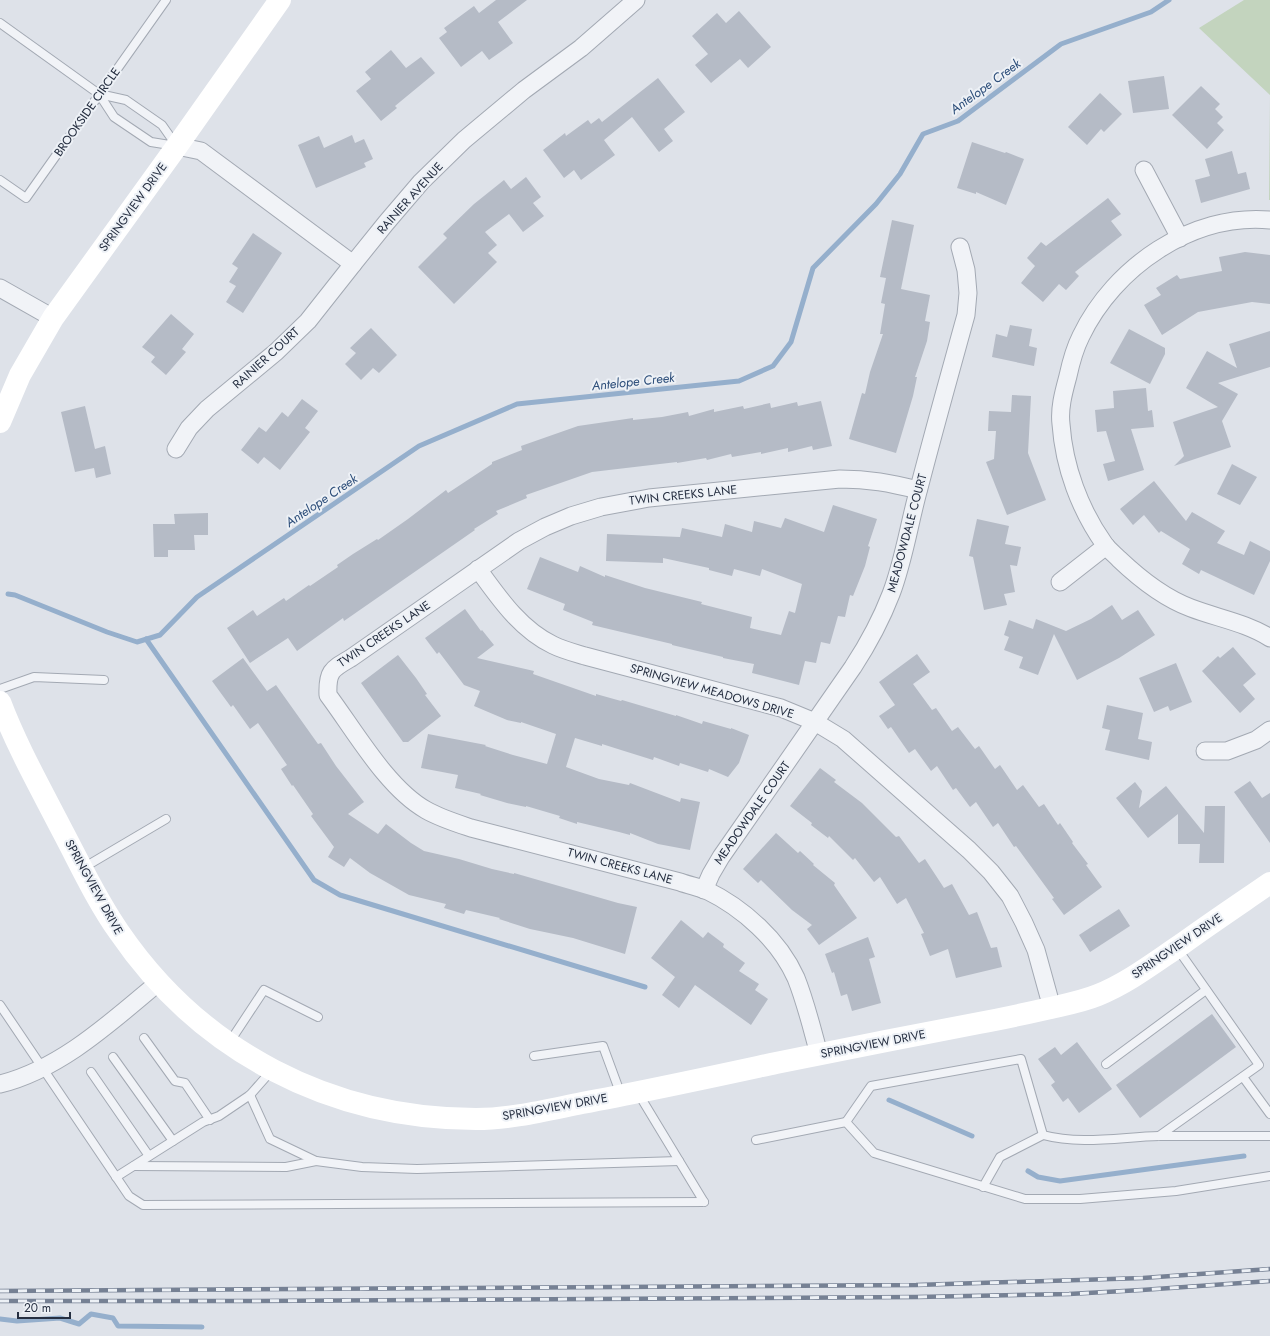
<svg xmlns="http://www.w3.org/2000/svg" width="1270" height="1336" viewBox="0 0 1270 1336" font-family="Jost,sans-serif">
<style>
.green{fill:#c3d4be}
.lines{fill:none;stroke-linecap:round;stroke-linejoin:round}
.stream{stroke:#95afcc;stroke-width:5}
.building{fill:#b5bbc6}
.lane-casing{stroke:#a3a9b3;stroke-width:10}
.street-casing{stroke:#a3a9b3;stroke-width:19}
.lane{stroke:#f1f3f7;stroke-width:8}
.street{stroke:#f1f3f7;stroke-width:17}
.secondary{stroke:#fff;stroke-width:22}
.rail-casing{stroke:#768194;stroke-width:4.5}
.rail{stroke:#edf1f6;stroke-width:3;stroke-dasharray:9;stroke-linecap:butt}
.labels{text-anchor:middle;stroke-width:4;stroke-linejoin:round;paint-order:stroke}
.street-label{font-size:12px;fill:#262f41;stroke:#edf1f6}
.water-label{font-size:13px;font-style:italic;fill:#2c4d79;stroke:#edf1f6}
</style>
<rect width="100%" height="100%" fill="#dee2e9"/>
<path class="green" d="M 1244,0 L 1270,0 L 1270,200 L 1269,200 L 1270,95 L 1199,28 Z"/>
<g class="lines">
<g class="stream">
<path d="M 8,594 L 15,595 L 107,632 L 137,642 L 160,635 L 197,597 L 419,446 L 517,404 L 739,381 L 773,366 L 791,342 L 813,268 L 876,204 L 900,174 L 923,134 L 958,121 L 1061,44 L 1151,12 L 1169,0"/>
<path d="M 146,639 L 314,880 L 340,895 L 645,987"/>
<path d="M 889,1100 L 972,1136"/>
<path d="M 1028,1171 L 1038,1177 L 1060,1181 L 1244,1156"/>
<path d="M 0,1319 L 17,1321 L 60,1318 L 79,1324 L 91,1314 L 113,1318 L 118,1326 L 202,1327"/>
</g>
</g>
<g class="building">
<path d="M 496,0 L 527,0 L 498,22 L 513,43 L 489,60 L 482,51 L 461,67 L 439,38 L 447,32 L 444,28 L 474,6 L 479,13 Z"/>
<path d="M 739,11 L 771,47 L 748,68 L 740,59 L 711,83 L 695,65 L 708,54 L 692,36 L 717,13 L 726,23 Z"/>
<path d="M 391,50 L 406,68 L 421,57 L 435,73 L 395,106 L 397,108 L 381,121 L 356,91 L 371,79 L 365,72 Z"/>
<path d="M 1164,76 L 1169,109 L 1133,113 L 1128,81 Z"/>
<path d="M 658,78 L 685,112 L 664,129 L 673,141 L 659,152 L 632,117 L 604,140 L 615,155 L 581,180 L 574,170 L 564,178 L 543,150 L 565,133 L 566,136 L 588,120 L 591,124 L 599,118 L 602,122 Z"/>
<path d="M 1201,86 L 1220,104 L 1215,109 L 1223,117 L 1217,123 L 1224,130 L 1207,149 L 1172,115 Z"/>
<path d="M 1100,93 L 1122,114 L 1104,132 L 1101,129 L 1087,145 L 1068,127 Z"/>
<path d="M 352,135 L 355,143 L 364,139 L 373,159 L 364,163 L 366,167 L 316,188 L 298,145 L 319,136 L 324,148 Z"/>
<path d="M 972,142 L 1005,153 L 1006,152 L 1024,159 L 1006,205 L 976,192 L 976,194 L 957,188 Z"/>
<path d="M 1232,151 L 1238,174 L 1246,172 L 1250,189 L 1201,203 L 1195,180 L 1210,176 L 1205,159 Z"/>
<path d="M 526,177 L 541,197 L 533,203 L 544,216 L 523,232 L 509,214 L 485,232 L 497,245 L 488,253 L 497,262 L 454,304 L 418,267 L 447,238 L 443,234 L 474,204 L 504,180 L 511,189 Z"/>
<path d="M 1108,198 L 1121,214 L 1111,221 L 1122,235 L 1075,272 L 1079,276 L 1066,290 L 1059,284 L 1043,302 L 1021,283 L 1035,266 L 1027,258 L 1041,242 L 1046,246 Z"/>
<path d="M 892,220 L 914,225 L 901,289 L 930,295 L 925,321 L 930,322 L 927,341 L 915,377 L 917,377 L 913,396 L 896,453 L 849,439 L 862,393 L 865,394 L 870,372 L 883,334 L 880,334 L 885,304 L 881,303 L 886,278 L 880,277 Z"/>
<path d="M 253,233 L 282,253 L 243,313 L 226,302 L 236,286 L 229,282 L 238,268 L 232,264 Z"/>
<path d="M 1245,252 L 1270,255 L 1270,304 L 1252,302 L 1198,312 L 1162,335 L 1144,305 L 1161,295 L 1156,288 L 1177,275 L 1180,279 L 1222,271 L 1219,257 Z"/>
<path d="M 171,314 L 194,334 L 182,349 L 186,352 L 166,375 L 151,362 L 155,357 L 142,347 Z"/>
<path d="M 1010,325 L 1032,329 L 1029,346 L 1037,348 L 1034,366 L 992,357 L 996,334 L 1007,337 Z"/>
<path d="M 371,328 L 397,355 L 379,373 L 373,368 L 361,380 L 345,364 L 356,353 L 350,348 Z"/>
<path d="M 1129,329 L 1165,348 L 1165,354 L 1150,384 L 1110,363 Z"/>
<path d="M 1270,331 L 1270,367 L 1218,383 L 1238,394 L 1222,421 L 1231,447 L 1174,466 L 1184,456 L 1173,422 L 1218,407 L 1186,388 L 1207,351 L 1237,368 L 1229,344 Z"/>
<path d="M 1146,388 L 1148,411 L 1152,410 L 1154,427 L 1131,429 L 1144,470 L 1108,481 L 1103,464 L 1115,461 L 1106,431 L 1097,432 L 1095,410 L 1114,408 L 1113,391 Z"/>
<path d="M 1012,395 L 1031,396 L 1028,453 L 1046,500 L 1007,515 L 986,462 L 994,459 L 996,431 L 988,431 L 989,411 L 1011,412 Z"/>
<path d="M 302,399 L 318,411 L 305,428 L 310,432 L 280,470 L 264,457 L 258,464 L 241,450 L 259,427 L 266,432 L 282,412 L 288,417 Z"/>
<path d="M 821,401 L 832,446 L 813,450 L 812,446 L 788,452 L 788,448 L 761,454 L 761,452 L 732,457 L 731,454 L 707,460 L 706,458 L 677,463 L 677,462 L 592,472 L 526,495 L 527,498 L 496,511 L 498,514 L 474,529 L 475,530 L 344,621 L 343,618 L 297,651 L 288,638 L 250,663 L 227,628 L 253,610 L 257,616 L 284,598 L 286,601 L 309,585 L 310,586 L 338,567 L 337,565 L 353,554 L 377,539 L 378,540 L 408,519 L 446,490 L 448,493 L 492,464 L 492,462 L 522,450 L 521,446 L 578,426 L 633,418 L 633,420 L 662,417 L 688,412 L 689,416 L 714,409 L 714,412 L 743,406 L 744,409 L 770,403 L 771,408 L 797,402 L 798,406 Z"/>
<path d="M 85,406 L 95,449 L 105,446 L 111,474 L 96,478 L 94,468 L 75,472 L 61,412 Z"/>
<path d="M 1232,464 L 1257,477 L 1240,505 L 1217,494 Z"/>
<path d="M 1154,481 L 1186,521 L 1192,512 L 1225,531 L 1217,543 L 1244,555 L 1250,541 L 1270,551 L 1270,561 L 1254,595 L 1201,570 L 1199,574 L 1182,564 L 1190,549 L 1161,531 L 1159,533 L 1144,515 L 1133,525 L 1120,509 Z"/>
<path d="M 833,505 L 877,519 L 868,546 L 870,547 L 865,566 L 853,596 L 850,595 L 845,617 L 838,616 L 830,644 L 821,642 L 816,663 L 805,661 L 799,685 L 752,673 L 754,664 L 723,658 L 723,657 L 672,645 L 672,644 L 592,625 L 593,622 L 563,610 L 565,604 L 527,589 L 540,557 L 578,572 L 580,566 L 605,577 L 605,575 L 645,588 L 702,602 L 701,604 L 752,617 L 750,628 L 781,635 L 789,611 L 795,613 L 802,584 L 762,569 L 760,576 L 734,569 L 732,576 L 709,570 L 709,568 L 663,558 L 663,563 L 606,561 L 607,534 L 680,537 L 682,528 L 722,537 L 725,524 L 752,532 L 754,521 L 781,528 L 785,518 L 824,532 Z"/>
<path d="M 208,513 L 208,535 L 194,535 L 195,550 L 168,550 L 168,557 L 154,557 L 153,524 L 175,524 L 174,514 Z"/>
<path d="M 977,519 L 1009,526 L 1005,544 L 1021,547 L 1017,566 L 1010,565 L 1015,592 L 1004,594 L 1007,605 L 984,610 L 973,557 L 969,556 Z"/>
<path d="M 1112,605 L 1122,620 L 1138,610 L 1155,635 L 1119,658 L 1077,680 L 1054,634 L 1038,675 L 1019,668 L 1023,657 L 1004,650 L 1009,637 L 1004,635 L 1009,620 L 1033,629 L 1036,619 L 1066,631 L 1091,619 Z"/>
<path d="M 465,609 L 481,631 L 482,630 L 494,645 L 477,658 L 534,671 L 533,674 L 596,696 L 596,694 L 621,701 L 622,700 L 676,716 L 676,715 L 702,724 L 703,721 L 731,729 L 731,728 L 749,735 L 739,763 L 728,777 L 709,769 L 708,772 L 680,763 L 679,766 L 654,757 L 653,760 L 621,750 L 602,744 L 602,746 L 575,738 L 566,767 L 599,779 L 629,785 L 630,783 L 680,802 L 681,798 L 700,802 L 690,850 L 658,844 L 630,833 L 630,835 L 619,832 L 577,822 L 577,824 L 559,818 L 560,816 L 526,806 L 526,807 L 507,803 L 480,795 L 481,794 L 455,788 L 458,775 L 421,768 L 428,734 L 486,745 L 485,746 L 513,755 L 547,764 L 556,734 L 521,722 L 521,723 L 507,720 L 474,706 L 480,691 L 464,685 L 439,652 L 437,654 L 425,638 Z"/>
<path d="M 1233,647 L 1256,674 L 1243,685 L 1255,699 L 1240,713 L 1202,671 L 1218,656 L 1220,658 Z"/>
<path d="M 917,654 L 930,672 L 913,684 L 932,710 L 936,708 L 952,731 L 958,727 L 975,749 L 979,746 L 995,769 L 1000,765 L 1017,790 L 1023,785 L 1039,807 L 1044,804 L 1058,825 L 1060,823 L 1073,842 L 1072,843 L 1088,864 L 1086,865 L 1102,887 L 1064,915 L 1052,899 L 1054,898 L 1016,846 L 1014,847 L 998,823 L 993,827 L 976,802 L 970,807 L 956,788 L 953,790 L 937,766 L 931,771 L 915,749 L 909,753 L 891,727 L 888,729 L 879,716 L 895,705 L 879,682 Z"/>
<path d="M 398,655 L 416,678 L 427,694 L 425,695 L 441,716 L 408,742 L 403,742 L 361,683 Z"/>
<path d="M 243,658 L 267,691 L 276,685 L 318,744 L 321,743 L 336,766 L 364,802 L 348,814 L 378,834 L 386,824 L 411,843 L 424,851 L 459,859 L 492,869 L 514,874 L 514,873 L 618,903 L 637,907 L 625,954 L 573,938 L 530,929 L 499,919 L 500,918 L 466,910 L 464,914 L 444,908 L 446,904 L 409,895 L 370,873 L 350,858 L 344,867 L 328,857 L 334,847 L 311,816 L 313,814 L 293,785 L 292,786 L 281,769 L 287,765 L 258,723 L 250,729 L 233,705 L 231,707 L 212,681 Z"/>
<path d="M 1176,663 L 1192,702 L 1170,711 L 1168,706 L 1154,712 L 1139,678 Z"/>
<path d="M 1107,705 L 1143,713 L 1138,739 L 1152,742 L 1149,760 L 1105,750 L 1110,730 L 1102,728 Z"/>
<path d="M 820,768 L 836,780 L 834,782 L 862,803 L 896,837 L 899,836 L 919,863 L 925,859 L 944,888 L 952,884 L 969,915 L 977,912 L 991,948 L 997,947 L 1002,967 L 956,978 L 948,949 L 930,956 L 921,934 L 924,933 L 906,898 L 897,904 L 880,877 L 874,882 L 855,858 L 853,860 L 829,836 L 828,838 L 811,825 L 812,823 L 790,806 Z"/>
<path d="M 1250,781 L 1262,798 L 1270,793 L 1270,843 L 1234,792 Z"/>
<path d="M 1135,782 L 1142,791 L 1139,808 L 1166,786 L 1204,833 L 1205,806 L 1225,806 L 1224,863 L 1199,863 L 1200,844 L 1178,844 L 1178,814 L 1148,838 L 1116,798 Z"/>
<path d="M 776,833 L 798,853 L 800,851 L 814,864 L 813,865 L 835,883 L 834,885 L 857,918 L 819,945 L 807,929 L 812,925 L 792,910 L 761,880 L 758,883 L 743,869 Z"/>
<path d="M 1119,909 L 1130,926 L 1090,952 L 1079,935 Z"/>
<path d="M 681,920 L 703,938 L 708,932 L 724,944 L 723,947 L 745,963 L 739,971 L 759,984 L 755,990 L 768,999 L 751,1025 L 695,985 L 679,1008 L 662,995 L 675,977 L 651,958 Z"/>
<path d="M 868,937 L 875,957 L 869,959 L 881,1003 L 852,1011 L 847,994 L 841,996 L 834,972 L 832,973 L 825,954 Z"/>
<path d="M 1212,1014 L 1236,1047 L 1140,1118 L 1116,1085 Z"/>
<path d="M 1077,1042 L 1112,1089 L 1079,1113 L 1068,1098 L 1063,1102 L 1051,1085 L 1055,1082 L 1038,1059 L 1055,1047 L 1061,1055 Z"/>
</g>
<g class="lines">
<defs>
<g id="lane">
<path d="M 0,23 L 99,94 L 114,117 L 151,142 L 176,146"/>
<path d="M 99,94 L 126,100 L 162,125 L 176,145"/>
<path d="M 0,180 L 26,198 L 166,0"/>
<path d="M 0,689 L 34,677 L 104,680"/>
<path d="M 83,868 L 166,819"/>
<path d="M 0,1005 L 129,1196 L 143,1205 L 704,1202"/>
<path d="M 144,1038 L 175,1081 L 185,1083 L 210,1120"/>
<path d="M 229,1043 L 264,990 L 318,1017"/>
<path d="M 534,1056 L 603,1046 L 621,1095"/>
<path d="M 113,1057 L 173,1141"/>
<path d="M 1106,1064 L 1206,990"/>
<path d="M 91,1072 L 149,1156"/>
<path d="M 1243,1077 L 1270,1114"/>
<path d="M 638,1093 L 704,1202"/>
<path d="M 250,1095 L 270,1139 L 316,1161 L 362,1167 L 417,1169 L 679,1161"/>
<path d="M 1159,1136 L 1259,1065 L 1177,948"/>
<path d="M 1270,1136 C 1233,1136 1196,1136 1159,1136 C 1121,1137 1080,1145 1043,1135 L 1021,1059 L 871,1086 L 846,1122 L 874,1153 L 1025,1199 L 1080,1199 L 1176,1191 L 1270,1176"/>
<path d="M 756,1140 L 846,1122"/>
<path d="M 134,1166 L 286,1167 L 316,1161"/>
<path d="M 116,1177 L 203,1122 L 219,1116 L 250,1095 L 272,1070"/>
<path d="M 983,1187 L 1000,1157 L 1043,1135"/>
</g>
<g id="street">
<path d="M 177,146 L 201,151 L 353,264 L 386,223 L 421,182 L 464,140 L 524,90 L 581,48 L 636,0"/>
<path d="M 1144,170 L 1180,238"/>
<path d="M 1270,220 C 1192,213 1114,267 1081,336 C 1075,348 1071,362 1068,376 C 1064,391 1059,408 1061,424 C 1064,467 1080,510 1105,545 C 1109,550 1114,554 1119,559 C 1140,579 1164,598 1191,608 C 1217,618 1247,623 1270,638"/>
<path d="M 0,288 L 53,318"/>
<path d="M 176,449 L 189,428 L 207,409 L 276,352 L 308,321 L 353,264"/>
<path d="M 478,569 C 499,598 520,629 553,645 C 563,650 575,653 585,656 L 781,708 L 815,722 L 843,739 L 969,850 L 991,872 L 1010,896 L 1024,923 L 1036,950 L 1052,1008"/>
<path d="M 1060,582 L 1106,546"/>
<path d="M 1205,751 L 1227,751 L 1256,740 L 1270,730"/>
<path d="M 704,890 L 711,874 L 721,857 L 853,667 C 868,644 881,620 891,594 C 904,560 909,524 919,488 C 934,430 950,373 966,315 L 968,293 L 966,270 L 960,247"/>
<path d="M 819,1054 C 812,1029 806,1003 796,978 C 779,940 743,908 706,890 C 698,887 688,885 680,882 L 471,828 C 456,823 440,818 426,810 C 387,788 355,731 328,695 C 327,671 332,669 351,658 L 519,541 L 545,527 L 571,516 L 601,507 L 649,498 L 840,479 C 869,479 890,483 918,490"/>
<path d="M 0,1084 C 61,1069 112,1021 159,982"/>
</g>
</defs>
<use href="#lane" class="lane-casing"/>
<use href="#street" class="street-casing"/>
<use href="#lane" class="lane"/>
<use href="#street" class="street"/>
<g class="secondary">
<path d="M 0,422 L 20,375 L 53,318 L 177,146 L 280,0"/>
<path d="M 0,702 C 17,747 41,789 63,832 C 81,866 97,901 119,932 C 201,1052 331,1119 476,1119 C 511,1119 547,1110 582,1103 C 647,1091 711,1077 776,1063 C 844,1049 911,1036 979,1023 C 1001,1019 1024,1014 1046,1009 C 1063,1005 1081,1002 1098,995 C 1128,983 1155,962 1182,944 C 1211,923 1241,903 1270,883"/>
</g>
<defs>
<g id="rail">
<path d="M 0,1291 L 916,1285 L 1143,1278 L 1270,1269"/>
<path d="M 0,1301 L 246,1301 L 917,1297 L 1069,1294 L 1142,1290 L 1270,1281"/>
</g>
</defs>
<use href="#rail" class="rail-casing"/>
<use href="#rail" class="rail"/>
</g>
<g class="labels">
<g class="street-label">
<text transform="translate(87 112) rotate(-55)" y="4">BROOKSIDE CIRCLE</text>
<text transform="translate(410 198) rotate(-48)" y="4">RAINIER AVENUE</text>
<text transform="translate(133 207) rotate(-54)" y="4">SPRINGVIEW DRIVE</text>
<text transform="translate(266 358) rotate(-42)" y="4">RAINIER COURT</text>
<text transform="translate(683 495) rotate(-6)" y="4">TWIN CREEKS LANE</text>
<text transform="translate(907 533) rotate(-75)" y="4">MEADOWDALE COURT</text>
<text transform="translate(384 634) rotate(-34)" y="4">TWIN CREEKS LANE</text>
<text transform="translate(712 691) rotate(16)" y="4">SPRINGVIEW MEADOWS DRIVE</text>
<text transform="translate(752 813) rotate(-55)" y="4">MEADOWDALE COURT</text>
<text transform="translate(620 866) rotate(15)" y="4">TWIN CREEKS LANE</text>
<text transform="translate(94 887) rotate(61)" y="4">SPRINGVIEW DRIVE</text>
<text transform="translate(1177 946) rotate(-34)" y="4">SPRINGVIEW DRIVE</text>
<text transform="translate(873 1044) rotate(-11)" y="4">SPRINGVIEW DRIVE</text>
<text transform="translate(555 1107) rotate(-10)" y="4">SPRINGVIEW DRIVE</text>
</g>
<g class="water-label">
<text transform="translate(985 86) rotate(-36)" y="5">Antelope Creek</text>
<text transform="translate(633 381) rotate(-6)" y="5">Antelope Creek</text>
<text transform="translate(321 500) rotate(-34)" y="5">Antelope Creek</text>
</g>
</g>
<path d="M18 1312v6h52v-6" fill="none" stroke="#262f41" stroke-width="2"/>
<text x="24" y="1312" font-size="12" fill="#262f41" stroke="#edf1f6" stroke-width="3" paint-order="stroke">20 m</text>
</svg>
